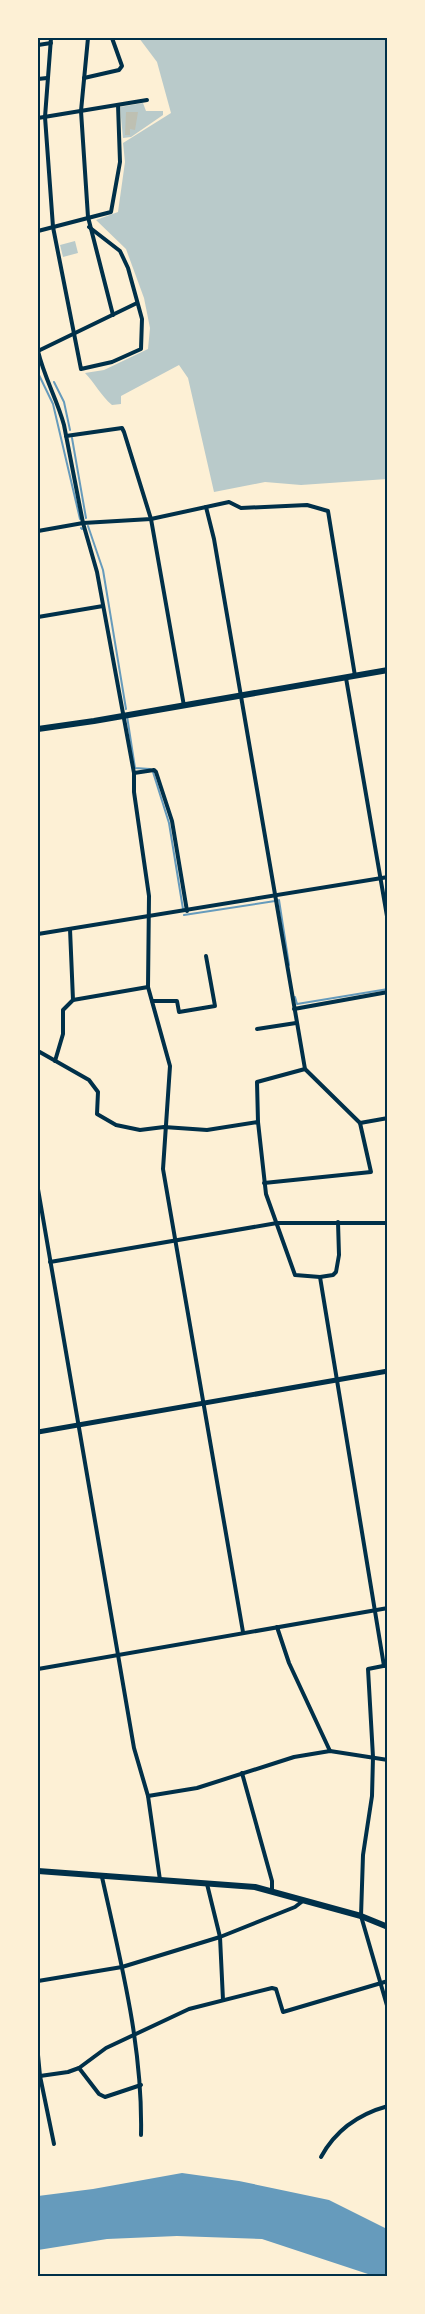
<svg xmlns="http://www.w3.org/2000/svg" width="425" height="2314" viewBox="0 0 425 2314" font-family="'Libre Baskerville',serif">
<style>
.green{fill:#b9caca}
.water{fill:#669bbc}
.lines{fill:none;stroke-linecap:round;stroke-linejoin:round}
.stream{stroke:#669bbc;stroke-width:2}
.building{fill:#bec0b2}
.minor{stroke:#003049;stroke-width:4}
.tertiary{stroke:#003049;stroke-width:5}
.primary{stroke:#003049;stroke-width:6}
.neatline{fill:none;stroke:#003049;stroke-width:2}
</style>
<rect width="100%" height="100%" fill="#fdf0d5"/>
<g class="green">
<path d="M 139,38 L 387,38 L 387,479 L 301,485 L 265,482 L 214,492 L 188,378 L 179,365 L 121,396 L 121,404 L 112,405 C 101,396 95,383 85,373 L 104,370 L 148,349 L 150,328 L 144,298 L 126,249 L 96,220 L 118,212 L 125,162 L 123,143 L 171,113 L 157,62 Z"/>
<path d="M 143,103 L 146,111 L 163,111 L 163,115 L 131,137 L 123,138 L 120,107 Z"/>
<path d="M 75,241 L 78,253 L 63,257 L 60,245 Z"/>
</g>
<path class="water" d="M 182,2173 L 239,2181 L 329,2200 L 387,2229 L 387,2276 L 374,2276 L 262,2239 L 177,2236 L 107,2239 L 38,2250 L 38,2196 L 93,2189 Z"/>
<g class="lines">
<g class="stream">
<path d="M 39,375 L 53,404 L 80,519"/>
<path d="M 54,382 L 64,402 L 70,430"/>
<path d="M 72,438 L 86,518"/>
<path d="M 88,526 L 103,570 L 126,709"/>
<path d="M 81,528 L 82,529"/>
<path d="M 127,716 L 135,768 L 150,769"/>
<path d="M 153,772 L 169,823 L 183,909"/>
<path d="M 279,900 L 289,965"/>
<path d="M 184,915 L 275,901"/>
<path d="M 295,997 L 297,1004 L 388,989"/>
</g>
</g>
<path class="building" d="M 126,112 L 138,112 L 135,130 L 130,129 L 130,135 L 125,135 Z"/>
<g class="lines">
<g class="minor">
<path d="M 51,38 L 45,117 L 53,227 L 81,369 L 112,362 L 141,349 L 142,319 L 128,268 L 120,251 L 89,227"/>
<path d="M 88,38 L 81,111 L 88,217 L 113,315"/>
<path d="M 38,45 L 51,43"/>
<path d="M 84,78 L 119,70 L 122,66 L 112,38"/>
<path d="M 38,79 L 47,78"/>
<path d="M 38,118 L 147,100"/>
<path d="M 38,231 L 111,212 L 120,162 L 118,105"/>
<path d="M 38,351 C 44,377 57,399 64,425 L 83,523 L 97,572 L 134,773 L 134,792 L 149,896 L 148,987 L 170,1066 L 163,1169 L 243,1632"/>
<path d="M 38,351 L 137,303"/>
<path d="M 66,436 L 122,428 L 124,432 L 151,519 L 184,706"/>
<path d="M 206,507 L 214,539 L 305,1069 L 360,1123 L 388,1118"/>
<path d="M 38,531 L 83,523 L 151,519 L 229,502 L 241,508 L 307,505 L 328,511 L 355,676"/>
<path d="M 38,617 L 103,606"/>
<path d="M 346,678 L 388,922"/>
<path d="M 134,773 L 154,770 L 156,772 L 172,821 L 187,911"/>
<path d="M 38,934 L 388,877"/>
<path d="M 73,1000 L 148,987"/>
<path d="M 152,1001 L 177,1001 L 179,1012 L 215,1006 L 206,956"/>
<path d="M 294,1009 L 388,992"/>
<path d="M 257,1029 L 296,1023"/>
<path d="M 38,1051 L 89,1080 L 98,1092 L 97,1114 L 116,1125 L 140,1130 L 164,1127 L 207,1130 L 258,1122 L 266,1194 L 295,1275 L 320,1277 L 333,1275 L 336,1272 L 339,1255 L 338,1222"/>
<path d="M 55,1061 L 63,1034 L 63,1010 L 73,1000 L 70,929"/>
<path d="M 258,1122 L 257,1082 L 305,1069"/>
<path d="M 264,1183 L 371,1172 L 360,1123"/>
<path d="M 38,1189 L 134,1748 L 148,1796 L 160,1880"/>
<path d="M 50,1262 L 277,1223 L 388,1223"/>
<path d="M 320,1277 L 384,1666"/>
<path d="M 277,1627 L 289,1663 L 330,1751"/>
<path d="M 388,1665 L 368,1669 L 373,1757 L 372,1796 L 363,1855 L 361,1916 L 388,2009"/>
<path d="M 38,1669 L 388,1608"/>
<path d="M 242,1773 L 272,1881 L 272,1890"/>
<path d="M 148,1796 L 197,1788 L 294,1757 L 330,1751 L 388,1760"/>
<path d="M 102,1877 C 121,1963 143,2047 141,2135"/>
<path d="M 207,1884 L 220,1937 L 223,2000"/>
<path d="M 38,1981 L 122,1967 L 220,1937 L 295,1907 L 304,1900"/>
<path d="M 38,2055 L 40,2076 L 68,2072 L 79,2068 L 106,2048 L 189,2009 L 272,1988 L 276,1989 L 283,2012 L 388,1981"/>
<path d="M 79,2068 L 99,2094 L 105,2097 L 141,2085"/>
<path d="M 40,2076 L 54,2144"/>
<path d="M 321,2157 C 335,2131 359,2114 388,2106"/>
</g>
<path class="tertiary" d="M 38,1432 L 388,1371"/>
<g class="primary">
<path d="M 38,729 L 94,721 L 388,670"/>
<path d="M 38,1871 L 255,1887 L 361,1916 L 388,1927"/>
</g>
</g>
<rect width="425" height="2314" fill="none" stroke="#fdf0d5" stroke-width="78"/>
<rect x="39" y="39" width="347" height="2236" class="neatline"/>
</svg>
